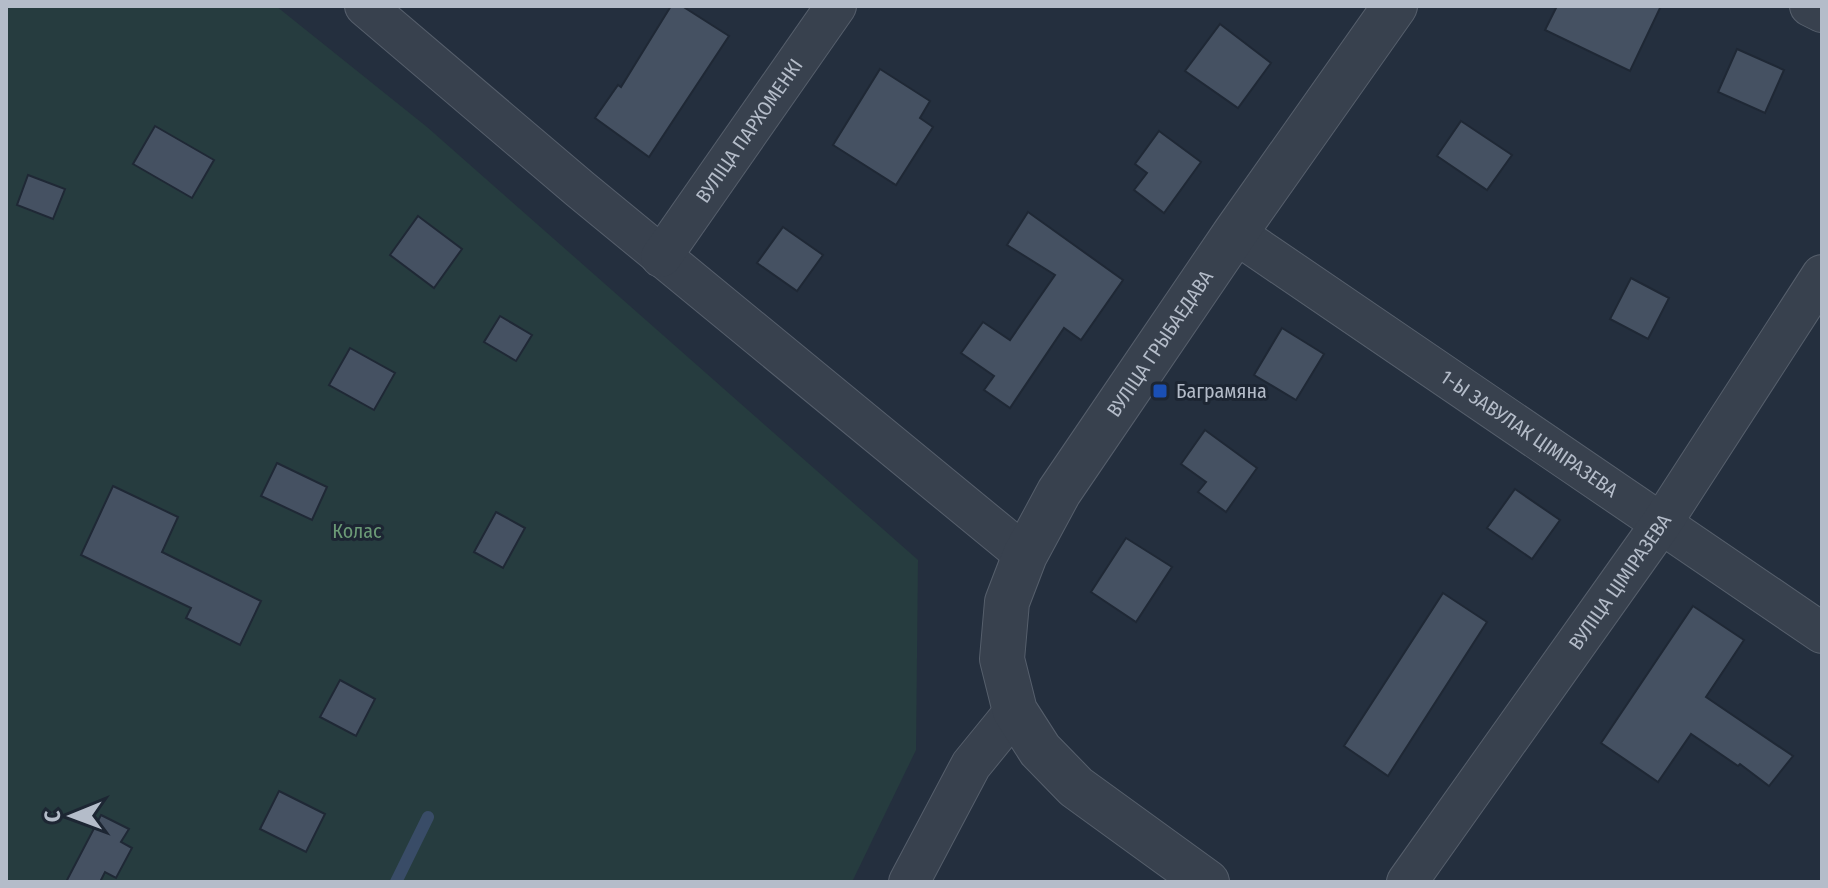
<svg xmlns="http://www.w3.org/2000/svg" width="1828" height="888" viewBox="0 0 1828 888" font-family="'Fira Sans Condensed',sans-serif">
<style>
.green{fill:#263c3f}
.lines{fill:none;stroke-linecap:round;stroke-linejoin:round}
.stream{stroke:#394c67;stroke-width:12}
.building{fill:#455162;stroke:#1f2835;stroke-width:2}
.minor-casing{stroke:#565f6c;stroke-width:42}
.tertiary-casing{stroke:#565f6c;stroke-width:46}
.minor{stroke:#38414e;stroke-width:40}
.tertiary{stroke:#38414e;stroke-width:44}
.transit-dot{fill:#1a4fb4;stroke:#1d2633;stroke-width:3}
.labels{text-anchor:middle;stroke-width:6;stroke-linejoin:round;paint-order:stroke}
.street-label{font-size:20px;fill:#b4bcc9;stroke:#1d2633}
.poi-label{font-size:20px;fill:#b4bcc9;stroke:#1d2633;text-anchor:start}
.park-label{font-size:20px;fill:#6b9a76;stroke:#1d2633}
</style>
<rect width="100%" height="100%" fill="#242f3e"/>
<path class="green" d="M 6,6 L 276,6 L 427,127 L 918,560 L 916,750 L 852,882 L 6,882 Z"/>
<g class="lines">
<path class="stream" d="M 396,882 L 428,817"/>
</g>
<g class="building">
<path d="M 671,6 L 682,6 L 729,36 L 649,157 L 595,118 L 618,85 L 621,87 Z"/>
<path d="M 1557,6 L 1661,6 L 1630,71 L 1545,30 Z"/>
<path d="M 1220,24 L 1271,63 L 1238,108 L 1185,71 Z"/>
<path d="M 1737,49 L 1784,70 L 1765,113 L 1718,92 Z"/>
<path d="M 880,69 L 930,101 L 920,118 L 933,127 L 896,185 L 833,145 Z"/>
<path d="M 1461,121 L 1512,155 L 1487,190 L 1437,156 Z"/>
<path d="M 155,126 L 214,160 L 192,198 L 133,164 Z"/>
<path d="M 1159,131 L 1201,162 L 1164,213 L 1134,190 L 1147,173 L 1135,164 Z"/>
<path d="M 28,175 L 65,189 L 53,219 L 17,205 Z"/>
<path d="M 1028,212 L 1123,280 L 1081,340 L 1064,328 L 1010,408 L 984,390 L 994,376 L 961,353 L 983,322 L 1010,340 L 1055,275 L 1007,245 Z"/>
<path d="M 418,216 L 462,249 L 434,288 L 390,255 Z"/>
<path d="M 783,227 L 823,255 L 797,291 L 757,263 Z"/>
<path d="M 1631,278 L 1669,298 L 1648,339 L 1610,319 Z"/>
<path d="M 500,316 L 532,335 L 516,361 L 484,342 Z"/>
<path d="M 1282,328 L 1324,354 L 1296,400 L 1254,375 Z"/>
<path d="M 350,348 L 395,373 L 374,410 L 329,385 Z"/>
<path d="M 1205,430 L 1257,468 L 1226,512 L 1198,492 L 1206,482 L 1181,464 Z"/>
<path d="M 277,463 L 327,487 L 312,520 L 261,496 Z"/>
<path d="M 113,486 L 178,517 L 162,552 L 261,601 L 240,645 L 186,618 L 191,608 L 81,555 Z"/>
<path d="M 1515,489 L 1560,520 L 1532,559 L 1487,528 Z"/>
<path d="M 496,512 L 525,528 L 503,568 L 474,552 Z"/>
<path d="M 1126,538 L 1172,567 L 1136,622 L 1091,592 Z"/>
<path d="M 1443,593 L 1487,622 L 1388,776 L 1344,746 Z"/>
<path d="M 1693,606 L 1744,640 L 1706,697 L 1793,756 L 1769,786 L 1740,764 L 1738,766 L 1691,734 L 1658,782 L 1601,743 Z"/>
<path d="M 340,680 L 375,699 L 356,736 L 320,717 Z"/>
<path d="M 279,791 L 325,814 L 306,852 L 260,829 Z"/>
<path d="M 101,815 L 129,829 L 121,842 L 132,848 L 116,878 L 105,872 L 100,882 L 66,882 Z"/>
</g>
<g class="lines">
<defs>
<g id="minor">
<path d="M 365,6 L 580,189 L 1025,555"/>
<path d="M 1810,6 L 1822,12"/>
<path id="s1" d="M 1235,233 L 1822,633"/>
<path id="s2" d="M 661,257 L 836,6"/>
<path d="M 909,882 L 971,765 L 1015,711"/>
<path id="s3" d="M 1407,882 L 1661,524 L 1822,275"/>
</g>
<g id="tertiary">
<path id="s4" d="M 1207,882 L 1076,787 L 1040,750 L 1015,711 L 1002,659 L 1007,602 L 1025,555 L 1059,492 L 1235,233 L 1395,6"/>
</g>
</defs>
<use href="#minor" class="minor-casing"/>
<use href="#tertiary" class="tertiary-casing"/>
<use href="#minor" class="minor"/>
<use href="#tertiary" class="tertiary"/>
</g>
<rect class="transit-dot" x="1152" y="383" width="16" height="16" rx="4"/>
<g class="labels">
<g class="street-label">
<text dy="7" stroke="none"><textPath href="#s2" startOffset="154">ВУЛІЦА ПАРХОМЕНКІ</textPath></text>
<text dy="7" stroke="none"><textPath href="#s4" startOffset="672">ВУЛІЦА ГРЫБАЕДАВА</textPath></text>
<text dy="7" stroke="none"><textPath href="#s1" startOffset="356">1-Ы ЗАВУЛАК ЦІМІРАЗЕВА</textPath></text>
<text dy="7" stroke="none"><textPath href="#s3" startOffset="368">ВУЛІЦА ЦІМІРАЗЕВА</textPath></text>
</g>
<g class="poi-label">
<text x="1176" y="398">Баграмяна</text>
</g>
<g class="park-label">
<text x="357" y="538">Колас</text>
</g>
</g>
<rect width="1828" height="888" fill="none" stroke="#b4bcc9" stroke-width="16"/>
<g transform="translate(72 816) rotate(269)" stroke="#1d2633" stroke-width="6" paint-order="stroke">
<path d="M0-6L14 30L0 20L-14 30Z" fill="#b4bcc9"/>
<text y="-12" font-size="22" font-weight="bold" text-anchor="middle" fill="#b4bcc9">С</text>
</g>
</svg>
